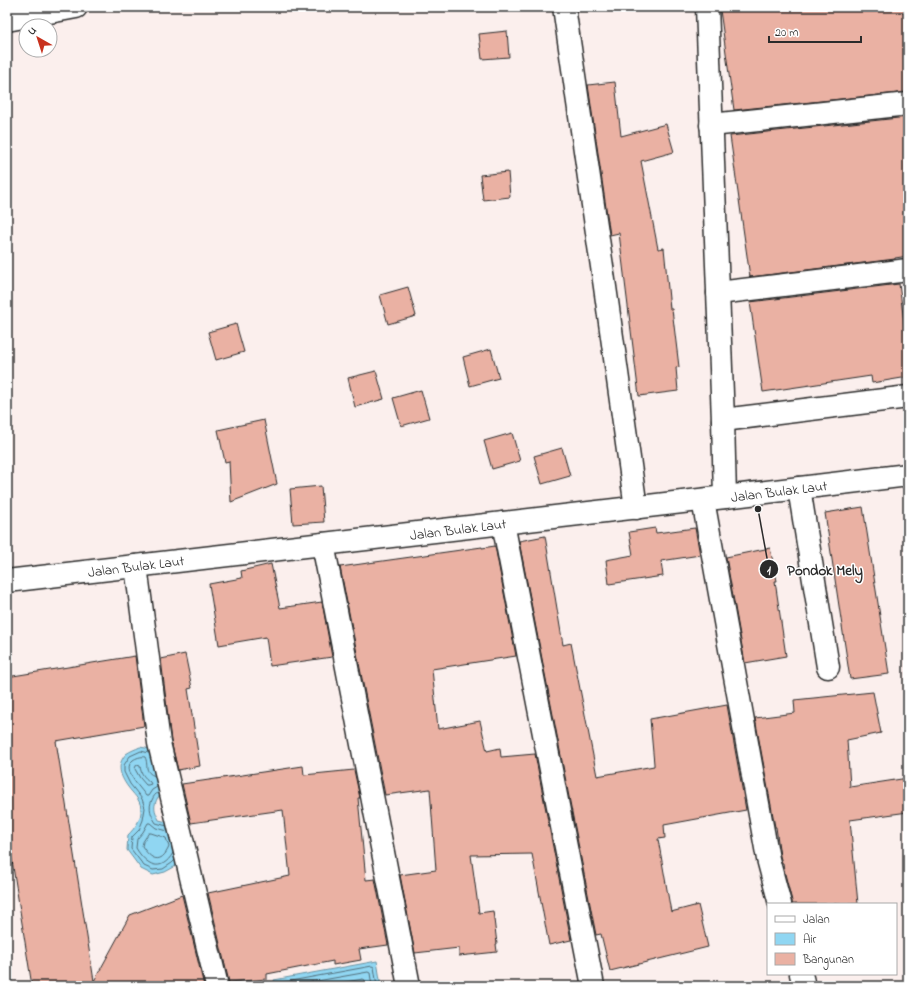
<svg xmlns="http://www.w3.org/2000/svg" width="915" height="993" viewBox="0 0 915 993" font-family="'Indie Flower',sans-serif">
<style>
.water{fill:#90d6f2;stroke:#6892a2}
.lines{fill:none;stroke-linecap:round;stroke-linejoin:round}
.shore{stroke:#536f7b;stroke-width:1}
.building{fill:#eab1a3;stroke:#2b2b2b}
.minor-casing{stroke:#2b2b2b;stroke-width:25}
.minor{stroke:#fff;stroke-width:22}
.labels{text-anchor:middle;stroke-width:3;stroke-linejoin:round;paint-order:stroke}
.street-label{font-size:14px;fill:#2b2b2b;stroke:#fff}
.leader{fill:none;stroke:#2b2b2b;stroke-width:1.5}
.callout-dot{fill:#2b2b2b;stroke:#fff;stroke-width:1.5}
.mark-label{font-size:12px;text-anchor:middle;font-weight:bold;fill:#fff}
.callout-label{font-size:15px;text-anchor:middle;font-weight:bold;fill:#2b2b2b;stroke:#fff;stroke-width:3;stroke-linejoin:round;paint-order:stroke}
</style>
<rect width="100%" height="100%" fill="#fbefed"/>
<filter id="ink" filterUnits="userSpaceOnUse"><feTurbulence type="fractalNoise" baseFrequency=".025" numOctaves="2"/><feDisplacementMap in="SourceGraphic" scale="8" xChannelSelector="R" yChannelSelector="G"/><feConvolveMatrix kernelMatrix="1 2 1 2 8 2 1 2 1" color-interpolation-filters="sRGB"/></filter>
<g filter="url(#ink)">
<g class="water">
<path d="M 140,747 L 151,749 L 170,794 L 158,797 C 153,807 154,809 159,820 L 167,822 L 181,856 L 176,866 L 165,872 L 153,875 L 141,869 L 127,850 L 128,835 C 135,828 142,819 141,808 C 140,799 133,794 128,787 C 120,776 116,765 126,754 C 130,751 136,749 140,747 Z"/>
<path d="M 377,961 L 381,986 L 275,986 L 274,980 Z"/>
</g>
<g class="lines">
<g class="shore">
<path d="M 149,753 L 141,751 L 130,756 L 124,765 L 124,772 L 130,784 L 142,799 L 145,808 L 143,820 L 139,830 L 132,837 L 131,849 L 144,866 L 153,870 L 163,869 L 172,863 L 175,860"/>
<path d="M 137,765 L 140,766 C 141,774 144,777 150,782 L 151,784 L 148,785 L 146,785 L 140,778 L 135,769 Z"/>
<path d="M 155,776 C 143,772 149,765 145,757 C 141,756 136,758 133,760 C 121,770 140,787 146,796 L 148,796 L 152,790 L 157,787"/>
<path d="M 158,793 C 155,794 154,796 152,800 C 148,808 151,815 156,823 L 167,826"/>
<path d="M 168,831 L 156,828 L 150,823 L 148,823 L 143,832 L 137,839 L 136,848 C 146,865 161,874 173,853"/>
<path d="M 149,833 L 151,833 L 166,838 L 169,847 C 161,865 151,860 142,846 L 143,842 Z"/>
<path d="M 279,986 L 279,984 L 280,983 L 372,966 L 374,967 L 377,986"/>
<path d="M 289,986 L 368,972 L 370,973 L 372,986"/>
<path d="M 322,986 L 363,979 L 365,980 L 366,986"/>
</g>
</g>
<g class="building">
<path d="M 737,7 L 908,7 L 908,92 L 734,110 L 720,10 Z"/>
<path d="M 507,31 L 509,57 L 482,59 L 479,34 Z"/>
<path d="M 615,82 L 621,136 L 666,124 L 674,152 L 641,161 L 658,249 L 664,248 L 670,309 L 672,309 L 679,367 L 676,368 L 678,391 L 639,396 L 619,233 L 610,235 L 588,85 Z"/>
<path d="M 908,117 L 908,256 L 895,258 L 895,259 L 750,277 L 730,136 Z"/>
<path d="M 508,172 L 510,197 L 483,200 L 480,175 Z"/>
<path d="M 899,284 L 908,352 L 908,377 L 872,383 L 871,376 L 763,392 L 750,302 Z"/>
<path d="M 408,287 L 416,316 L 388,324 L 380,295 Z"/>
<path d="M 236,324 L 244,352 L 216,360 L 208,332 Z"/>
<path d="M 491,349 L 499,378 L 470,386 L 463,357 Z"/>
<path d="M 376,371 L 384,399 L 355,407 L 348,378 Z"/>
<path d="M 421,390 L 429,418 L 401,426 L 393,398 Z"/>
<path d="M 264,420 L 277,484 L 231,502 L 229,461 L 225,462 L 218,430 Z"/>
<path d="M 512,433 L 520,461 L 492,469 L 484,441 Z"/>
<path d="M 562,448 L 570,476 L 542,484 L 534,456 Z"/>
<path d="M 321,486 L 324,522 L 293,524 L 290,489 Z"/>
<path d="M 863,507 L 889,674 L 850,679 L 825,513 Z"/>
<path d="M 655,528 L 656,533 L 695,528 L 700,555 L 661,561 L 663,576 L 609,584 L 606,560 L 633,555 L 629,532 Z"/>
<path d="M 545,536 L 563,645 L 571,643 L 597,776 L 654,766 L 654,764 L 650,719 L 727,705 L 746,810 L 664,825 L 665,838 L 658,839 L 671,912 L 698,905 L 708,947 L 610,971 L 601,934 L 596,935 L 519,541 Z"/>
<path d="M 495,546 L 516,656 L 432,669 L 438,729 L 480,721 L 487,751 L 500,748 L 501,757 L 535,754 L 571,940 L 549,945 L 532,854 L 471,855 L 479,913 L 493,911 L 497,944 L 496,944 L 497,952 L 459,956 L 459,948 L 415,953 L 400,875 L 436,870 L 430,789 L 385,795 L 340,567 L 482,547 L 482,548 Z"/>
<path d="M 770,548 L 777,581 L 775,581 L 786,656 L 745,663 L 726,557 Z"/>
<path d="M 271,564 L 280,608 L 322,602 L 332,657 L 270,666 L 266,637 L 219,645 L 209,584 L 242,578 L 241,571 Z"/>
<path d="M 185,654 L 192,688 L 188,689 L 200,766 L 178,770 L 171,741 L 161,659 Z"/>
<path d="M 135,656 L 144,726 L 56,741 L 94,981 L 130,915 L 182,895 L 204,986 L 32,986 L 7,829 L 7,677 Z"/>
<path d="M 873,692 L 881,733 L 847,740 L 850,787 L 908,778 L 908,812 L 850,820 L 858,904 L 792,904 L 792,901 L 784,870 L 783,863 L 782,863 L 780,856 L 776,827 L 775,827 L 755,718 L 795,713 L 794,700 Z"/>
<path d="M 303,766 L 304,775 L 354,770 L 360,798 L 358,798 L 366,880 L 375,879 L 388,945 L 359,949 L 361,960 L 333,965 L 333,961 L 267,974 L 267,979 L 229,982 L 208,893 L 290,876 L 283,810 L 191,823 L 182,784 Z"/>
</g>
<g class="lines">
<defs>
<g id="minor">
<path d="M 564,7 L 605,287 L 636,508"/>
<path d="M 707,7 L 723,420 L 725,497"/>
<path d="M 7,20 L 76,7"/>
<path d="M 711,125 L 908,104"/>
<path d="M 718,293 L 908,270"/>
<path d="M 723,420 L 908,397"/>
<path d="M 799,488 L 828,667"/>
<path d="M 703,500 L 768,859 L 780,904"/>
<path d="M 503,523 L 593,986"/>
<path d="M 323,544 L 409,986"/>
<path d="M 136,566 L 159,743 L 217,986"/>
<path d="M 7,581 L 725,497 L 908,475"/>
<path d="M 801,974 L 804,986"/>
</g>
</defs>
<use href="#minor" class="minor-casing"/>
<use href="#minor" class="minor"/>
</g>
</g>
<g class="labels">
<g class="street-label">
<text transform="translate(779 491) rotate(-7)" y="5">Jalan Bulak Laut</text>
<text transform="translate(458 529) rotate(-7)" y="5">Jalan Bulak Laut</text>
<text transform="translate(136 566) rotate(-7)" y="5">Jalan Bulak Laut</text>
</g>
</g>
<path class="leader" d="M758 509L769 569"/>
<g class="callout-dot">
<circle cx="758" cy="509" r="4"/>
<circle cx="769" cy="569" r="10"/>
</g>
<g class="mark-label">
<text x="769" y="574">1</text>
</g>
<g class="callout-label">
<text x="825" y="575">Pondok Mely</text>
</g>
<rect width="915" height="993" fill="none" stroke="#fff" stroke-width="24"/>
<rect x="12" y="12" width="891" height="969" fill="none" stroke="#2b2b2b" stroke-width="1.5" filter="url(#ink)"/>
<rect x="767" y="903" width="130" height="72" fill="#ffffff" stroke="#aaaaaa"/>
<rect x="775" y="916" width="20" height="6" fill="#ffffff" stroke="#aaaaaa"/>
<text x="803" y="923" font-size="12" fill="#2b2b2b">Jalan</text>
<rect x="775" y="933" width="20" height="12" fill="#90d6f2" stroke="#aaaaaa"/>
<text x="803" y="943" font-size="12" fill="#2b2b2b">Air</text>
<rect x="775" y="953" width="20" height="12" fill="#eab1a3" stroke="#aaaaaa"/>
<text x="803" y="963" font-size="12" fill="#2b2b2b">Bangunan</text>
<g transform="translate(38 38) rotate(321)"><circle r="19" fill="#ffffff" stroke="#aaaaaa"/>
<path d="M0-3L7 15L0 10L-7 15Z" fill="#c8321e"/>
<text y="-6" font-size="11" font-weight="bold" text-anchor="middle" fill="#2b2b2b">U</text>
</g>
<path d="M769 36v6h92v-6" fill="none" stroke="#2b2b2b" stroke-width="2"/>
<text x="775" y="36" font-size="12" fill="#2b2b2b" stroke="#ffffff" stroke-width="3" paint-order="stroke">20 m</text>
</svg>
